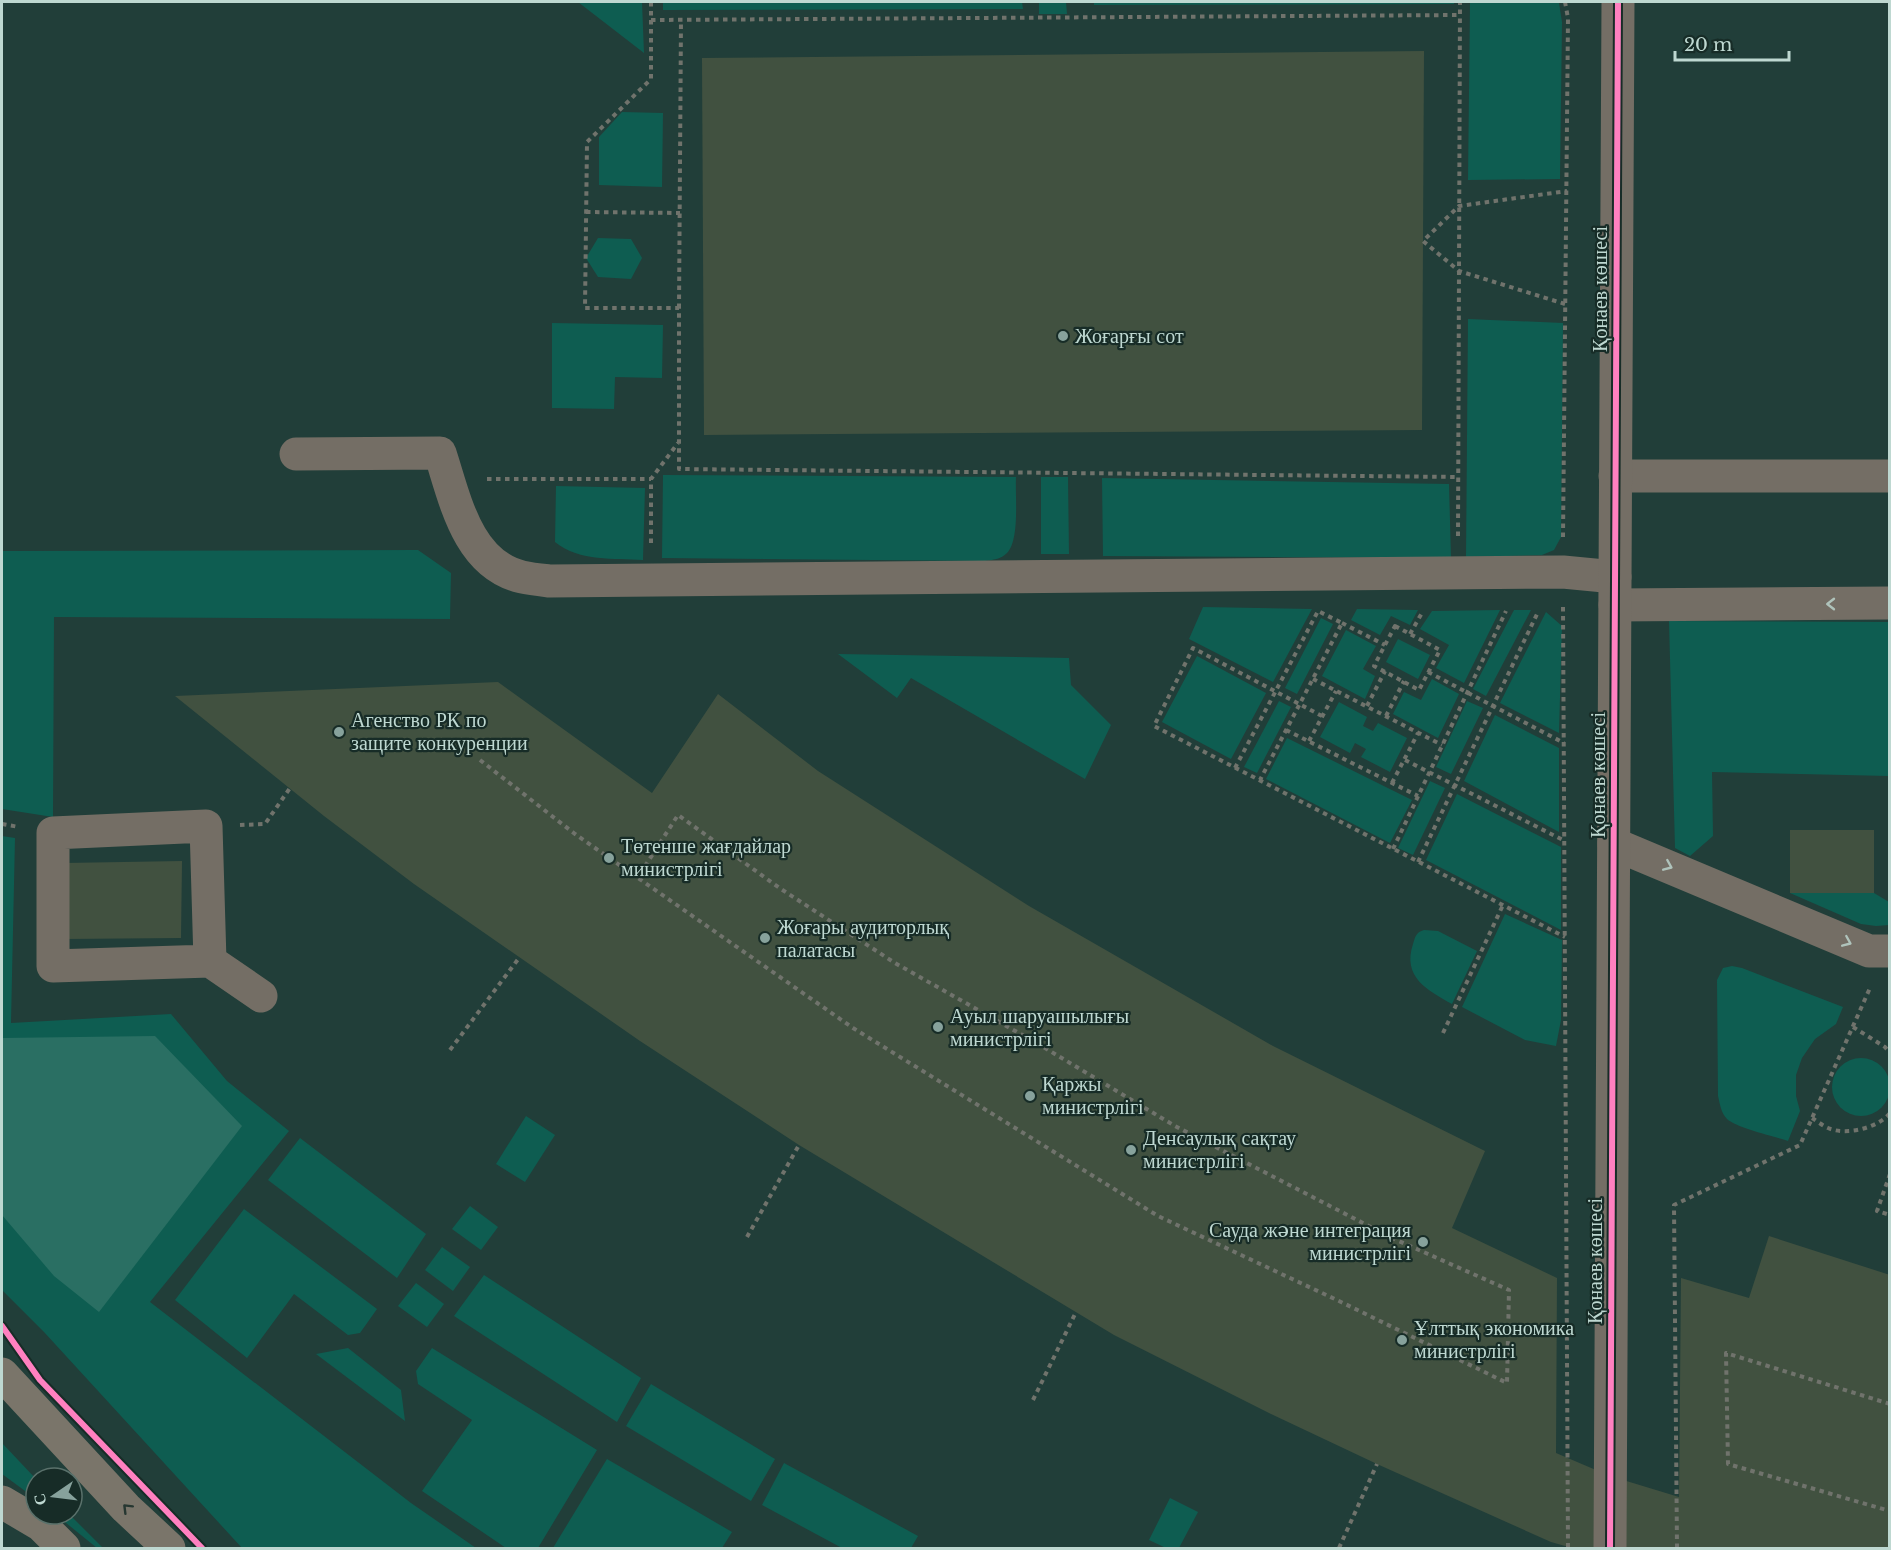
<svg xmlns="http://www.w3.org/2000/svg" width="1891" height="1550" viewBox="0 0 1891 1550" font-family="'Libre Baskerville',serif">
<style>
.green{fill:#0e5d51}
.forest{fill:#2a6f63}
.building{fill:#415140}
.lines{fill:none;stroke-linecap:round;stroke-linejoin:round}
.path{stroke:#70736c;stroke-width:4;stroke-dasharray:4.5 4.5;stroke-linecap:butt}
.minor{stroke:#746e65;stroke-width:33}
.major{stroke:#7a756a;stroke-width:33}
.cycleway-casing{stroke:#172c27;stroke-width:10}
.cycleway{stroke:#ff80c0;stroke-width:6}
.oneway{stroke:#afc3bb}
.oneway2{stroke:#263731}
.poi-dot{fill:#87a29c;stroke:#172c27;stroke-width:2}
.labels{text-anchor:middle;stroke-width:4.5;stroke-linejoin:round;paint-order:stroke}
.street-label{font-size:20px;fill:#bed8d1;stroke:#172c27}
.poi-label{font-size:20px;fill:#bed8d1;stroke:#172c27;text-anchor:start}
</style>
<rect width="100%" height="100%" fill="#213e39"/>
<g class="green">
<path d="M 545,2 L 642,2 L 644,53 L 578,2 Z"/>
<path d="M 663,2 L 1022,2 L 1023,9 L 663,10 Z"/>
<path d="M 1039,2 L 1066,2 L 1067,14 L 1039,14 Z"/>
<path d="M 1094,2 L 1454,2 L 1454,4 L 1094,5 Z"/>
<path d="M 1470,2 L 1559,3 L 1562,22 L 1560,179 L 1468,180 Z"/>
<path d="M 622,112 L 663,113 L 662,187 L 599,185 L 599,137 Z"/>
<path d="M 598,238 L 631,239 L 642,258 L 631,279 L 598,277 L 586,258 Z"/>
<path d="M 1468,319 L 1563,323 L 1561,537 L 1554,550 L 1542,555 L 1466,557 Z"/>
<path d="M 552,323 L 663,325 L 662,378 L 615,377 L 614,409 L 552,408 Z"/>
<path d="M 663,475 L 1016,477 C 1015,496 1020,540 1007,553 C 1001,559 993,560 985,561 L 662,558 Z"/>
<path d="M 1041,477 L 1068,477 L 1069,554 L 1041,554 Z"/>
<path d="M 1102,478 L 1449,484 L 1451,558 L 1103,556 Z"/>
<path d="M 556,486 L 645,488 L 643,560 C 614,558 580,562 555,542 Z"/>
<path d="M 418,550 L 451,573 L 450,619 L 54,617 L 53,817 L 2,809 L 2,551 Z"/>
<path d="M 1203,607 L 1312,609 L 1273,682 L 1189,639 Z"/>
<path d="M 1357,609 L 1418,610 L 1410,625 L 1391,616 L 1380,635 L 1351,620 Z"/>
<path d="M 1500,610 L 1464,683 L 1436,668 L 1449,645 L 1420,629 L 1432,611 Z"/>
<path d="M 1514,610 L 1531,610 L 1486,696 L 1473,689 Z"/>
<path d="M 1546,612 L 1562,626 L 1559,733 L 1500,703 Z"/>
<path d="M 1321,618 L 1333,624 L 1297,694 L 1285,688 Z"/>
<path d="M 1669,621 L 1889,622 L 1889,776 L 1712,772 L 1713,836 L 1690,856 L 1675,848 Z"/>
<path d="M 1346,630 L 1376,646 L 1363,669 L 1375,676 L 1365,699 L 1322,676 Z"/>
<path d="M 1398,639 L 1430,655 L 1418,679 L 1386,662 Z"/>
<path d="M 838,654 L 1069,658 L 1071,685 L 1111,725 L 1085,779 L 911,678 L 897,698 Z"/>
<path d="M 1197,656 L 1266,693 L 1231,759 L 1162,722 Z"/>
<path d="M 1432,679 L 1459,694 L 1438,738 L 1393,714 L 1404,692 L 1421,700 Z"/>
<path d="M 1279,701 L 1291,707 L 1257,773 L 1244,767 Z"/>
<path d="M 1467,701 L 1483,708 L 1451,774 L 1436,767 Z"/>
<path d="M 1339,702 L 1367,717 L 1363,726 L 1373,731 L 1378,723 L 1407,738 L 1390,772 L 1361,757 L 1366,749 L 1355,743 L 1350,753 L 1320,737 Z"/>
<path d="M 1495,715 L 1559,748 L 1559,832 L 1464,781 Z"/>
<path d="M 1287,738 L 1412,800 L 1390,843 L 1266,779 Z"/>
<path d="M 1430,781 L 1445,788 L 1413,855 L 1398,848 Z"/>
<path d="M 1457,794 L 1561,847 L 1561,930 L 1426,860 Z"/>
<path d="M 2,836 L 15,838 L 11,1023 L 171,1014 L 227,1081 L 289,1131 L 150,1302 L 411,1503 L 476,1548 L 242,1548 L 44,1332 L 2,1290 Z"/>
<path d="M 1790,893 L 1874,893 L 1889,902 L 1889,925 L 1876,926 L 1861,924 Z"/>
<path d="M 1505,914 L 1562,940 L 1561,1020 L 1556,1046 L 1525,1040 L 1462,1007 Z"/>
<path d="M 1424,930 L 1438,931 L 1477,951 L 1452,1004 C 1427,990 1402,977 1413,944 C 1415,937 1416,932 1424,930 Z"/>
<path d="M 1732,966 L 1742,968 L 1843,1007 L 1836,1024 L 1815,1039 L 1802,1058 L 1796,1075 L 1796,1096 L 1800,1111 L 1788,1141 C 1773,1136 1737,1128 1727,1119 C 1721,1113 1720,1104 1718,1096 L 1717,980 L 1723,968 Z"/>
<circle cx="1861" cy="1087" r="29"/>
<path d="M 526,1116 L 555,1135 L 525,1182 L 496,1164 Z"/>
<path d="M 300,1138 L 426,1234 L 397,1278 L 268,1180 Z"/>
<path d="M 470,1206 L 498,1227 L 481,1250 L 452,1229 Z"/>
<path d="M 244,1209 L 377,1309 L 360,1333 L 348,1335 L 294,1294 L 247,1358 L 175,1300 Z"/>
<path d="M 442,1247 L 470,1267 L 453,1291 L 425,1270 Z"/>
<path d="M 484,1275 L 641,1378 L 617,1422 L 454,1316 Z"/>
<path d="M 416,1283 L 444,1304 L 427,1327 L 398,1306 Z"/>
<path d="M 348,1348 L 401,1390 L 405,1421 L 316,1354 Z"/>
<path d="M 432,1348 L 597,1450 L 538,1548 L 506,1548 L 422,1491 L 472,1420 L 418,1384 L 416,1371 Z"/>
<path d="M 651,1384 L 775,1459 L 751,1501 L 626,1426 Z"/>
<path d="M 2,1443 L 36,1479 L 36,1499 L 2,1474 Z"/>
<path d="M 607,1459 L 732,1532 L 722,1548 L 553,1548 Z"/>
<path d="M 784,1463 L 918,1536 L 911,1548 L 842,1548 L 762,1505 Z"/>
<path d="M 1170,1498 L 1198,1512 L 1179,1548 L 1166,1548 L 1149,1540 Z"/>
<path d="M 55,1514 L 69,1514 L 103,1548 L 97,1548 Z"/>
</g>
<path class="forest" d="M 155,1036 L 242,1126 L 99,1312 L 54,1276 L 2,1215 L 2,1038 Z"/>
<g class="building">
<path d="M 1424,51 L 1422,430 L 704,435 L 702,58 Z"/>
<path d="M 498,682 L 652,793 L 718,694 L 818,771 L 1029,906 L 1273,1046 L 1485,1151 L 1452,1228 L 1557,1278 L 1556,1453 L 1610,1476 L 1679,1497 L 1681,1278 L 1749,1298 L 1769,1236 L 1890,1275 L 1890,1548 L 1572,1548 L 1551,1542 L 1377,1464 L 1269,1413 L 1114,1335 L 799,1145 L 640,1041 L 414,884 L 324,816 L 175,696 Z"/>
<rect x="1790" y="830" width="84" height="63"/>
<path d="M 182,861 L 181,938 L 65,939 L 64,863 Z"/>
</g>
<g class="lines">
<g class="path">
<path d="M 651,2 L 651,79 L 587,142 L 585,308 L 679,308 L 679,469 L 1458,477"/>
<path d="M 651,20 L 1460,15"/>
<path d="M 586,212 L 680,213"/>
<path d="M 1565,304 L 1459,271 L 1423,241 L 1459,206 L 1567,191"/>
<path d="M 679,308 L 681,20"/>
<path d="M 487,479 L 651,479"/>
<path d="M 1458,536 L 1460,2"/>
<path d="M 1563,537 L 1568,18 L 1565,2"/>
<path d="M 651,543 L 651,479 L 678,443"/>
<path d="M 1563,607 L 1568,1548"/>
<path d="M 1342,623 L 1385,645"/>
<path d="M 1395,626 L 1440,650 L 1419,690 L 1374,666 Z"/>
<path d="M 1410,634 L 1423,611"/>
<path d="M 1428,672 L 1564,743"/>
<path d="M 1313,679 L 1442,745"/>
<path d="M 1367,706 L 1385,671"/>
<path d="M 1322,716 L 1193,648 L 1154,726 L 1565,937"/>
<path d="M 1386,716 L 1404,681"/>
<path d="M 1286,730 L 1418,796"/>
<path d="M 1309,741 L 1336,691"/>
<path d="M 480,760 L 575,834 L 853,1028 L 1158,1216 L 1339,1301 L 1507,1383 L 1509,1290 L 1392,1238 L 1175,1126 L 1040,1045 L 895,963 L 781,889 L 678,815 L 638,877"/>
<path d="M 1405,760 L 1565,841"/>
<path d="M 1235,768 L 1318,611 L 1342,623 L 1260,780"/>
<path d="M 1392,783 L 1418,733"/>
<path d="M 2,824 L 19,827"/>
<path d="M 240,825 L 265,824 L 290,788"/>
<path d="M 1393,849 L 1506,611"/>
<path d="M 1418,862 L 1538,612"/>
<path d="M 1853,1027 L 1885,1047 L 1890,1053"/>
<path d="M 1443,1033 L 1503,905"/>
<path d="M 450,1050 L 519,958"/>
<path d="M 1812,1118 C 1817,1121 1823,1126 1828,1128 C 1846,1136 1878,1128 1890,1113"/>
<path d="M 1890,1174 L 1877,1211 L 1890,1215"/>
<path d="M 747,1237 L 799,1145"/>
<path d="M 1033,1400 L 1076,1312"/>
<path d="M 1890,1404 L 1726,1353 L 1728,1464 L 1890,1511"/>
<path d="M 1339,1548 L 1377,1464"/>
<path d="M 1677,1548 L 1674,1205 L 1800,1145 L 1870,988"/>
</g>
<g class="minor">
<path d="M 296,454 L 440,453 C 455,499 467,564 522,577 C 531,579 541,580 550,581 L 1563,572 L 1615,577"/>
<path d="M 1615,476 L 1890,476"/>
<path d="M 1615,605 L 1890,603"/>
<path d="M 1614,844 L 1869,951 L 1890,951"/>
<path d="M 210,961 L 53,966 L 53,833 L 206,826 L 210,961 L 261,996"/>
<path d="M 1610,1548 L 1618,2"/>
</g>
<g class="major">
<path d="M 2,1374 L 126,1508 L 169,1548"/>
<path d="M 2,1502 L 41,1525 L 64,1548"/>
</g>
<defs>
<g id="cycleway">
<path d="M 2,1326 L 40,1380 L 202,1548"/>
<path d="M 1610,1548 L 1618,2"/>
</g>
</defs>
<use href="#cycleway" class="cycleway-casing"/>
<use href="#cycleway" class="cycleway"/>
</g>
<defs><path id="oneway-chevron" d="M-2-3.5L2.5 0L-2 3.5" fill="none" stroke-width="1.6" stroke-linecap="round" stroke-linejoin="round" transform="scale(1.5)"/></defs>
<g class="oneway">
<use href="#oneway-chevron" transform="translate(1831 604) rotate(180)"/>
<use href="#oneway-chevron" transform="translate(1668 866) rotate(23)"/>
<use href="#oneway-chevron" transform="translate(1847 942) rotate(23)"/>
</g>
<use class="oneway2" href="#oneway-chevron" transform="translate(127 1508) rotate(-135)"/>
<g class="poi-dot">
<circle cx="1063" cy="336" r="6"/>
<circle cx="339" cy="732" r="6"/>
<circle cx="609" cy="858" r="6"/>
<circle cx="765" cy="938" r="6"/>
<circle cx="938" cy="1027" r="6"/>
<circle cx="1030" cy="1096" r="6"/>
<circle cx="1131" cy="1150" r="6"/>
<circle cx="1423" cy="1242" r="6"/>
<circle cx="1402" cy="1340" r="6"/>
</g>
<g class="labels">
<g class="street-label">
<text transform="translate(1600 289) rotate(-90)" y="7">Қонаев көшесі</text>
<text transform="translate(1598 775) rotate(-90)" y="7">Қонаев көшесі</text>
<text transform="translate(1595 1261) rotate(-90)" y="7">Қонаев көшесі</text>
</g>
<g class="poi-label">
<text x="1075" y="343">Жоғарғы сот</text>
<text x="351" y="727">Агенство РК по<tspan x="351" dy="23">защите конкуренции</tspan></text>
<text x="621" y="853">Төтенше жағдайлар<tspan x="621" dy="23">министрлігі</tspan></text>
<text x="777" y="934">Жоғары аудиторлық<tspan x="777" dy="23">палатасы</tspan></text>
<text x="950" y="1023">Ауыл шаруашылығы<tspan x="950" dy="23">министрлігі</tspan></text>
<text x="1042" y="1091">Қаржы<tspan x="1042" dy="23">министрлігі</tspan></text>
<text x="1143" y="1145">Денсаулық сақтау<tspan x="1143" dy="23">министрлігі</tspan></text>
<text x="1411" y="1237" text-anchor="end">Сауда жəне интеграция<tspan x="1411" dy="23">министрлігі</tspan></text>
<text x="1414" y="1335">Ұлттық экономика<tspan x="1414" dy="23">министрлігі</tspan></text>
</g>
</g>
<rect width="1891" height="1550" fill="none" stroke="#bed8d1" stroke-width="6"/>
<g transform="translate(54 1496) rotate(256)"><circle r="28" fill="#172c27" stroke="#5a716b" stroke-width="1.5"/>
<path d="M0-4.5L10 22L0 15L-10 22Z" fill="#87a29c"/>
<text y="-9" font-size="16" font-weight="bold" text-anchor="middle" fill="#bed8d1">С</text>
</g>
<path d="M1675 51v9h114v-9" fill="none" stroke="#bed8d1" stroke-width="3"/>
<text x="1684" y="51" font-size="18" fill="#bed8d1" stroke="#172c27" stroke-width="4.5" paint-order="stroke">20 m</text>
</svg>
